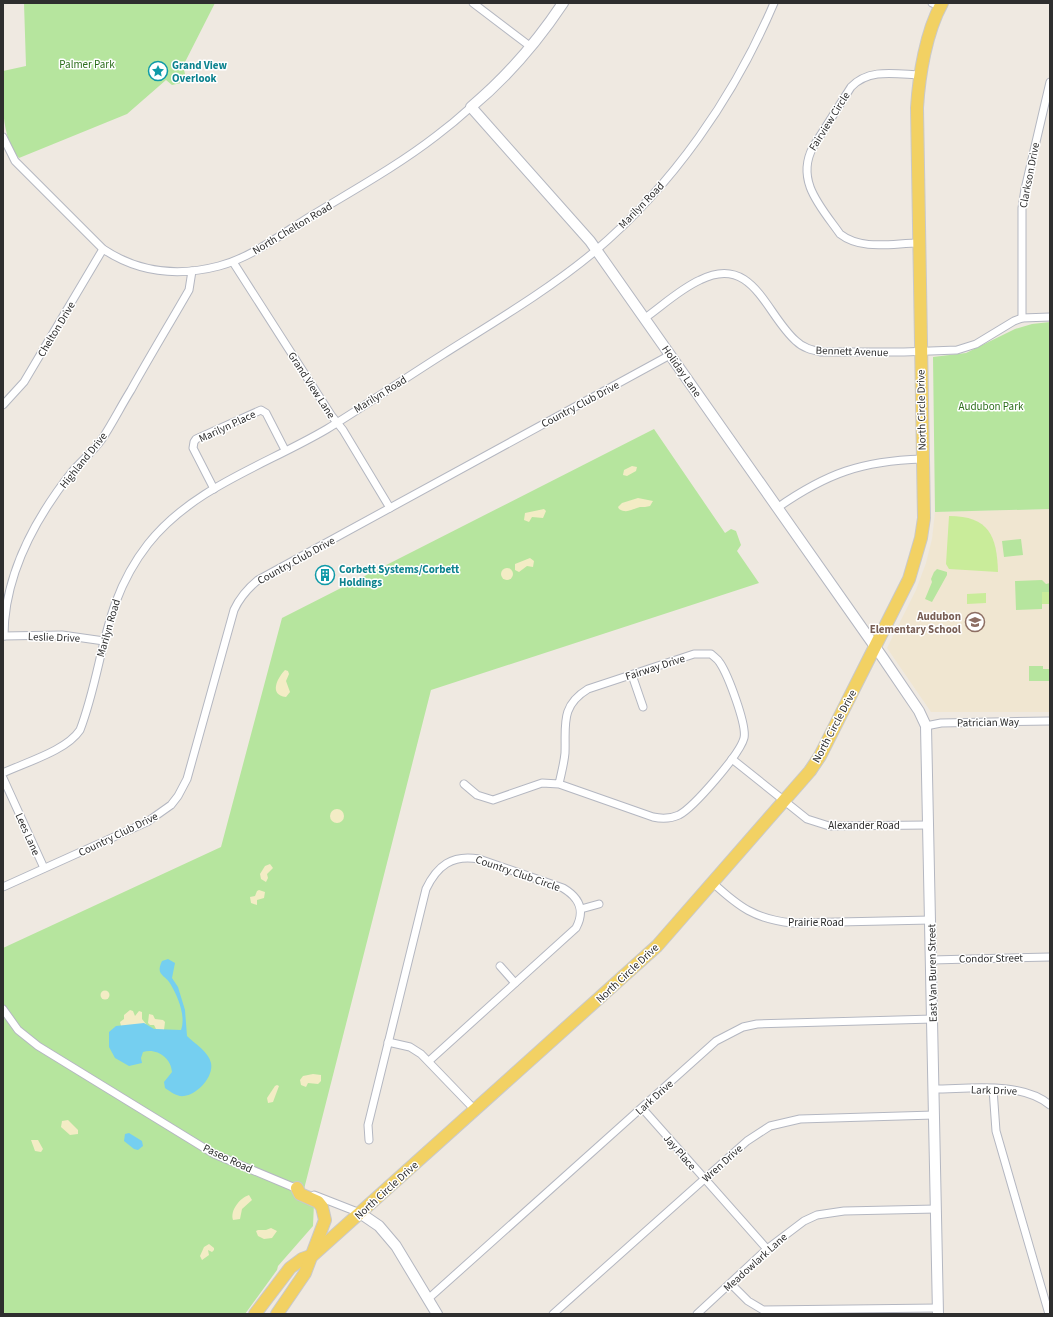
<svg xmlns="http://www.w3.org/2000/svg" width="1053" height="1317" viewBox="0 0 1053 1317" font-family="'Source Sans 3',sans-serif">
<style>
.education{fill:#f0e6d1}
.green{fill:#b6e59e}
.sand{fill:#f3ecc5}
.pitch{fill:#c9ec9a}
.water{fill:#75cff0}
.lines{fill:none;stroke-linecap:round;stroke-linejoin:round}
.street-casing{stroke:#b4b7c1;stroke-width:9}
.secondary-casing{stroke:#b4b7c1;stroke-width:12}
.primary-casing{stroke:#c9c9c9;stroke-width:14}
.street{stroke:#fff;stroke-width:7}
.secondary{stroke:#fff;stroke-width:10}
.primary{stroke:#f2d163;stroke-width:12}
.labels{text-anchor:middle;stroke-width:3;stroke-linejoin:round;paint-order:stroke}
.park-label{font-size:11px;fill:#2c6e1b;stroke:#fff}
.culture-label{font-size:11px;font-weight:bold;fill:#0d838f;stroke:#fff;text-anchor:start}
.street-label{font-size:11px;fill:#2e2e2e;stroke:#fff}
.education-label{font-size:11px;font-weight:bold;fill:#785e54;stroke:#fff;text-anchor:end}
</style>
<rect width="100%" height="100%" fill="#efe9e1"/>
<path class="education" d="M 1050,509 L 1050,712 L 931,712 L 887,648 L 916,590 L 926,563 L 932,539 L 935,512 Z"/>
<g class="green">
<path d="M 24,3 L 215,3 L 183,66 L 185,74 L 181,83 L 172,85 L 166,80 L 127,114 L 19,158 C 0,136 3,99 3,71 L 26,66 Z"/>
<path d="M 1050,322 L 1050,509 L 935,512 L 933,357 L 966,353 L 1015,329 L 1032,324 Z"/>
<path d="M 654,429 L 725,533 L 731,529 L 736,531 L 741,545 L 737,551 L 759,583 L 431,690 L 302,1197 L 314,1203 L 313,1226 L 278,1266 L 277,1270 L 245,1314 L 3,1314 L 3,948 L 221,847 L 282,618 Z"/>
<path d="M 1021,539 L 1023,555 L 1004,557 L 1002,541 Z"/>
<path d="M 937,569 L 947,572 L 947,575 L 932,602 L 925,599 L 932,582 L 931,579 L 934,572 Z"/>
<path d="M 1042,580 L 1046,584 L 1050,583 L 1050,592 L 1042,593 L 1042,609 L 1016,610 L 1015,581 Z"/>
<path d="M 1029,666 L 1043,666 L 1043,669 L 1050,669 L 1050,681 L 1029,681 Z"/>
</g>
<g class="sand">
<path d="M 632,466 L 637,467 L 636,471 L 627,476 L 623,475 L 624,470 Z"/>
<path d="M 638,498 L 653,501 L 650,506 C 647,507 643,507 640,507 C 632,509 627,514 619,509 L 618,507 L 622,503 Z"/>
<path d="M 544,509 L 546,511 L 543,518 L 532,517 L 529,522 L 524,520 L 525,513 Z"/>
<path d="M 530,558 L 534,561 L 533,567 L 527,566 L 519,572 L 515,570 L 515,564 Z"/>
<circle cx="507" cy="574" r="6"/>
<path d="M 285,670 L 288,671 L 289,674 L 286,681 L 290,692 L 286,697 C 268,695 278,677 285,670 Z"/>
<circle cx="337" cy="816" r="7"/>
<path d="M 270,864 L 273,868 L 267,874 L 268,878 L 266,882 L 261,879 L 260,874 L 265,866 Z"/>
<path d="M 259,890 L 265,892 L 264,898 L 257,900 L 257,905 L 251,903 L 250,897 L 255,896 L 257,891 Z"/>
<circle cx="105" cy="995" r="4.5"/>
<path d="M 130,1010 L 133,1011 L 135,1016 L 139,1011 L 142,1012 L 142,1019 L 146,1024 L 121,1026 L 120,1022 L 124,1019 L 124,1015 Z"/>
<path d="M 149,1014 L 153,1015 L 155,1019 L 163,1020 L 165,1022 L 164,1030 L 156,1029 L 154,1025 L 150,1025 L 148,1023 Z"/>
<path d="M 313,1074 L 321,1075 L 321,1081 L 318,1084 L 308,1083 L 306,1087 L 301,1085 L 300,1080 L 303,1076 Z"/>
<path d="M 277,1085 L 279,1086 L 273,1102 L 268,1103 L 267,1098 L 275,1086 Z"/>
<path d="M 68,1120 L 78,1130 L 78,1134 L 70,1135 L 61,1127 L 62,1121 Z"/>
<path d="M 31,1140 L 38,1140 L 43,1149 L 41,1152 L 35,1151 Z"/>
<path d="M 249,1195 L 252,1200 L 242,1209 L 240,1219 L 233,1220 C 230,1210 240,1198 249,1195 Z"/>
<path d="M 271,1228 L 277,1231 L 272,1238 L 264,1239 L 258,1236 L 256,1231 L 258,1230 L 266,1230 Z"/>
<path d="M 209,1244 L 214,1248 L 214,1250 L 212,1252 L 208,1250 L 209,1255 L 202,1260 L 200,1256 L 204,1247 Z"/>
</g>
<g class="pitch">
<path d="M 949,516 C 989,516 997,536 998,572 L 949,569 L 946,564 Z"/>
<rect x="1042" y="592" width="8" height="12"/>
<path d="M 986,593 L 986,603 L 967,604 L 967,594 Z"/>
</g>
<g class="water">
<path d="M 168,959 L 175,963 L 172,978 L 178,987 L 185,1010 L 187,1036 C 194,1043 209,1052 211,1063 C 214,1077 197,1095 184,1096 C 177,1097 171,1092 165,1088 L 164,1082 L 172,1072 C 171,1058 157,1048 143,1052 L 141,1058 L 142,1063 L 129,1066 L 115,1058 L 109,1047 L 109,1032 L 116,1026 L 144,1023 L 154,1029 L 181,1030 C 186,1016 178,997 171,985 C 165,974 155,976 162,961 Z"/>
<path d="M 129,1133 L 142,1141 L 143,1146 L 138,1150 L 134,1149 L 124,1141 L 125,1134 Z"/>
</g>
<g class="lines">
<defs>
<g id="street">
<path d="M 473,3 L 531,47"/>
<path d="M 932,3 L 940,6"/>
<path d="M 3,137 L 15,161 L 103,249 C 139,273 177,277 219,266 C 250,258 279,236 306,219 C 350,192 396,167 436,136 C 448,127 460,117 471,107"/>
<path d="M 919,243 C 893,243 862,251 840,234 C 821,207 795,181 813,147 L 851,87 C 869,68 896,74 920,75"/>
<path d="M 233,262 L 331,415 L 343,430 L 390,508"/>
<path d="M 645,318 C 662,306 680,289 700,280 C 753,253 766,315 796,341 C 803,348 812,350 821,352 L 904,352 L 957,350 L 976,344 L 1014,321 L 1022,318 L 1050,317"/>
<path d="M 1022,318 L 1022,208 L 1025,189 L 1050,82"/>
<path d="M 3,405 L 24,382 L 103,249"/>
<path d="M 214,489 L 193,448 L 194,442 L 196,439 L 261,410 L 266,413 L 285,450"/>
<path d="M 777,508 C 827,473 862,461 922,459"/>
<path d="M 3,636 L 62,635 L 104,641"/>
<path d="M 4,636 C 4,576 35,519 71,473 C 81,461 93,452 102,439 C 112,424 121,406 131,390 C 150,356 170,323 189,290 L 192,271"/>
<path d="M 632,675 L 643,707"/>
<path d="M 926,726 L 941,723 L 1050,721"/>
<path d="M 732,759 L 807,819 L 829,826 L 928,825"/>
<path d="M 3,773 C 26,762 66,751 80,730 C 105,664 101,604 148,544 C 193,487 266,465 327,429 C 366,405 404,379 442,355 C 494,322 547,291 594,252 C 673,185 734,97 774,3"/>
<path d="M 3,778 L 44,868"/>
<path d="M 464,784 L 477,795 L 493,800 L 542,783 L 559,784 L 653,817 C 662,819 670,819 679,815 C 694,807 740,754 744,738 C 747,725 728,675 720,663 C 718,659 714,657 711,654 L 694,654 L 588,689 C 560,706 566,725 565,753 C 564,764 561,774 559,784"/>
<path d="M 713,883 C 739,907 755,919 792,923 L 931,920"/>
<path d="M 3,887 L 147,822 L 171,805 L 178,796 L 187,779 L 234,610 C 240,597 247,589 258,580 L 670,355"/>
<path d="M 581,909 L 599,904"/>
<path d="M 932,960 L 1050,957"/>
<path d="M 500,966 L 515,983"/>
<path d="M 3,1009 L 18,1030 L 38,1046 L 214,1154 L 300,1190"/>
<path d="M 388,1042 L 410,1047 L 421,1054 L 475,1110"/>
<path d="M 934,1089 C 969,1089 1022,1081 1050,1105"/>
<path d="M 993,1089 L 996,1131 L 1049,1314"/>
<path d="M 642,1108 L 767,1249"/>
<path d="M 369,1140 L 368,1125 L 426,889 C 437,866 452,854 479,859 L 563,888 C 580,898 585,911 576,928 L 429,1061"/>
<path d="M 314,1195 L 360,1213"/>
<path d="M 731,1284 L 748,1301 L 763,1310 L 938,1308"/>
<path d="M 428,1299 L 716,1041 L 743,1027 L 757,1024 L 933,1019"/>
<path d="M 553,1314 L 747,1141 L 770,1126 L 800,1119 L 934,1115"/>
<path d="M 697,1314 L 767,1249 L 804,1221 L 817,1215 L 844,1211 L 936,1209"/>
</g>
<g id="secondary">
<path d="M 563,3 C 537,42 507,77 471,107 L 590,241 L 883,658 L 919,711 L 926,726 L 938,1314"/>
<path d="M 360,1213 L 379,1226 L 396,1246 L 437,1314"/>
</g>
<g id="primary">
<path d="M 255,1314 L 290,1268 L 302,1259 L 313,1255 L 657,946 L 810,771 L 820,756 L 909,579 L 921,538 L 924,518 L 917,108 C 919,75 926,32 942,3"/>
<path d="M 277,1314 L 305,1273 L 325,1220 L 322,1207 L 318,1202 L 300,1194 L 297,1188"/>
</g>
</defs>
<use href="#street" class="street-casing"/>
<use href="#secondary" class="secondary-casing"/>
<use href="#primary" class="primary-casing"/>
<use href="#street" class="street"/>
<use href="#secondary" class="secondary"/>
<use href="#primary" class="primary"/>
</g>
<defs>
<symbol id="sight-ring" viewBox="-11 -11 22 22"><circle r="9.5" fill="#fff" stroke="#0f9aa8" stroke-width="1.5"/><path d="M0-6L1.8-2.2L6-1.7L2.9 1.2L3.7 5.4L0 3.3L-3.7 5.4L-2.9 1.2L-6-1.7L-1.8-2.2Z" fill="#0f9aa8"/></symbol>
<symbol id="building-ring" viewBox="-11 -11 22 22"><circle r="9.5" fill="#fff" stroke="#0f9aa8" stroke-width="1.5"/><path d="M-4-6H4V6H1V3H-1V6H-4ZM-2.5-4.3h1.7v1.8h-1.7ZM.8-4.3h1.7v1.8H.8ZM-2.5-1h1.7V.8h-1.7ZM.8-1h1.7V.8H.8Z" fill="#0f9aa8"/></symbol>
<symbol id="school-ring" viewBox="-11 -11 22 22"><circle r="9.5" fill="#fff" stroke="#8d6e63" stroke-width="1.5"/><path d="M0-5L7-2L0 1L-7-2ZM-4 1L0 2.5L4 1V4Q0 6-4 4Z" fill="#8d6e63"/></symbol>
</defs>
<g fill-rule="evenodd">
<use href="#sight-ring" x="147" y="60" width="22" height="22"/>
<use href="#building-ring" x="314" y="564" width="22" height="22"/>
<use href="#school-ring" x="964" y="611" width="22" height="22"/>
</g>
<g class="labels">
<g class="park-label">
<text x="87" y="68">Palmer Park</text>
<text x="991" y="410">Audubon Park</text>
</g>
<g class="culture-label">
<text x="172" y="69">Grand View<tspan x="172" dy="13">Overlook</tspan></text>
<text x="339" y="573">Corbett Systems/Corbett<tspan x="339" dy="13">Holdings</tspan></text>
</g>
<g class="street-label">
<text transform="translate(829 121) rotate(-58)" y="4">Fairview Circle</text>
<text transform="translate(1029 175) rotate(-79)" y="4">Clarkson Drive</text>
<text transform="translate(641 205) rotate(-46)" y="4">Marilyn Road</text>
<text transform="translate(292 228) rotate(-31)" y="4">North Chelton Road</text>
<text transform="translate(56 329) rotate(-59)" y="4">Chelton Drive</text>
<text transform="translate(852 351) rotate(2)" y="4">Bennett Avenue</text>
<text transform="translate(682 371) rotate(55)" y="4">Holiday Lane</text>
<text transform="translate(312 385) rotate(57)" y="4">Grand View Lane</text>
<text transform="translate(380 394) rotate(-32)" y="4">Marilyn Road</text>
<text transform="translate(580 404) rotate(-28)" y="4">Country Club Drive</text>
<text transform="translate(921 410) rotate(-91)" y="4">North Circle Drive</text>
<text transform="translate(227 426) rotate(-25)" y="4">Marilyn Place</text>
<text transform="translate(83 460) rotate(-51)" y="4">Highland Drive</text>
<text transform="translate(296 560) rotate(-29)" y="4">Country Club Drive</text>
<text transform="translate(108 628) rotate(-74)" y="4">Marilyn Road</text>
<text transform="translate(54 637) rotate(2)" y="4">Leslie Drive</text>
<text transform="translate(655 667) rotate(-18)" y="4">Fairway Drive</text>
<text transform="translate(988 722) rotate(-1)" y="4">Patrician Way</text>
<text transform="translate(834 726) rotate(-62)" y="4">North Circle Drive</text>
<text x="864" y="829">Alexander Road</text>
<text transform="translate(28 834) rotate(66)" y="4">Lees Lane</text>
<text transform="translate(118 834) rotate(-26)" y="4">Country Club Drive</text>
<text transform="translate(518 873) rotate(19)" y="4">Country Club Circle</text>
<text x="816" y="926">Prairie Road</text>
<text transform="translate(991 958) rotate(-1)" y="4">Condor Street</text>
<text transform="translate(627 973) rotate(-43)" y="4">North Circle Drive</text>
<text transform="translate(932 973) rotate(-91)" y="4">East Van Buren Street</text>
<text transform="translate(994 1090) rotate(2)" y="4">Lark Drive</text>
<text transform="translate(654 1097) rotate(-42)" y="4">Lark Drive</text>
<text transform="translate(680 1152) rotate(49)" y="4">Jay Place</text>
<text transform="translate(228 1158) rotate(25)" y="4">Paseo Road</text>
<text transform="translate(722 1163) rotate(-42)" y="4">Wren Drive</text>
<text transform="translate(386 1190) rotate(-42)" y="4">North Circle Drive</text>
<text transform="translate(755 1262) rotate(-42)" y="4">Meadowlark Lane</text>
</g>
<g class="education-label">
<text x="961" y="620">Audubon<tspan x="961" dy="13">Elementary School</tspan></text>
</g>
</g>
<rect width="1053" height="1317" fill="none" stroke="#2e2e2e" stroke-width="8"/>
</svg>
